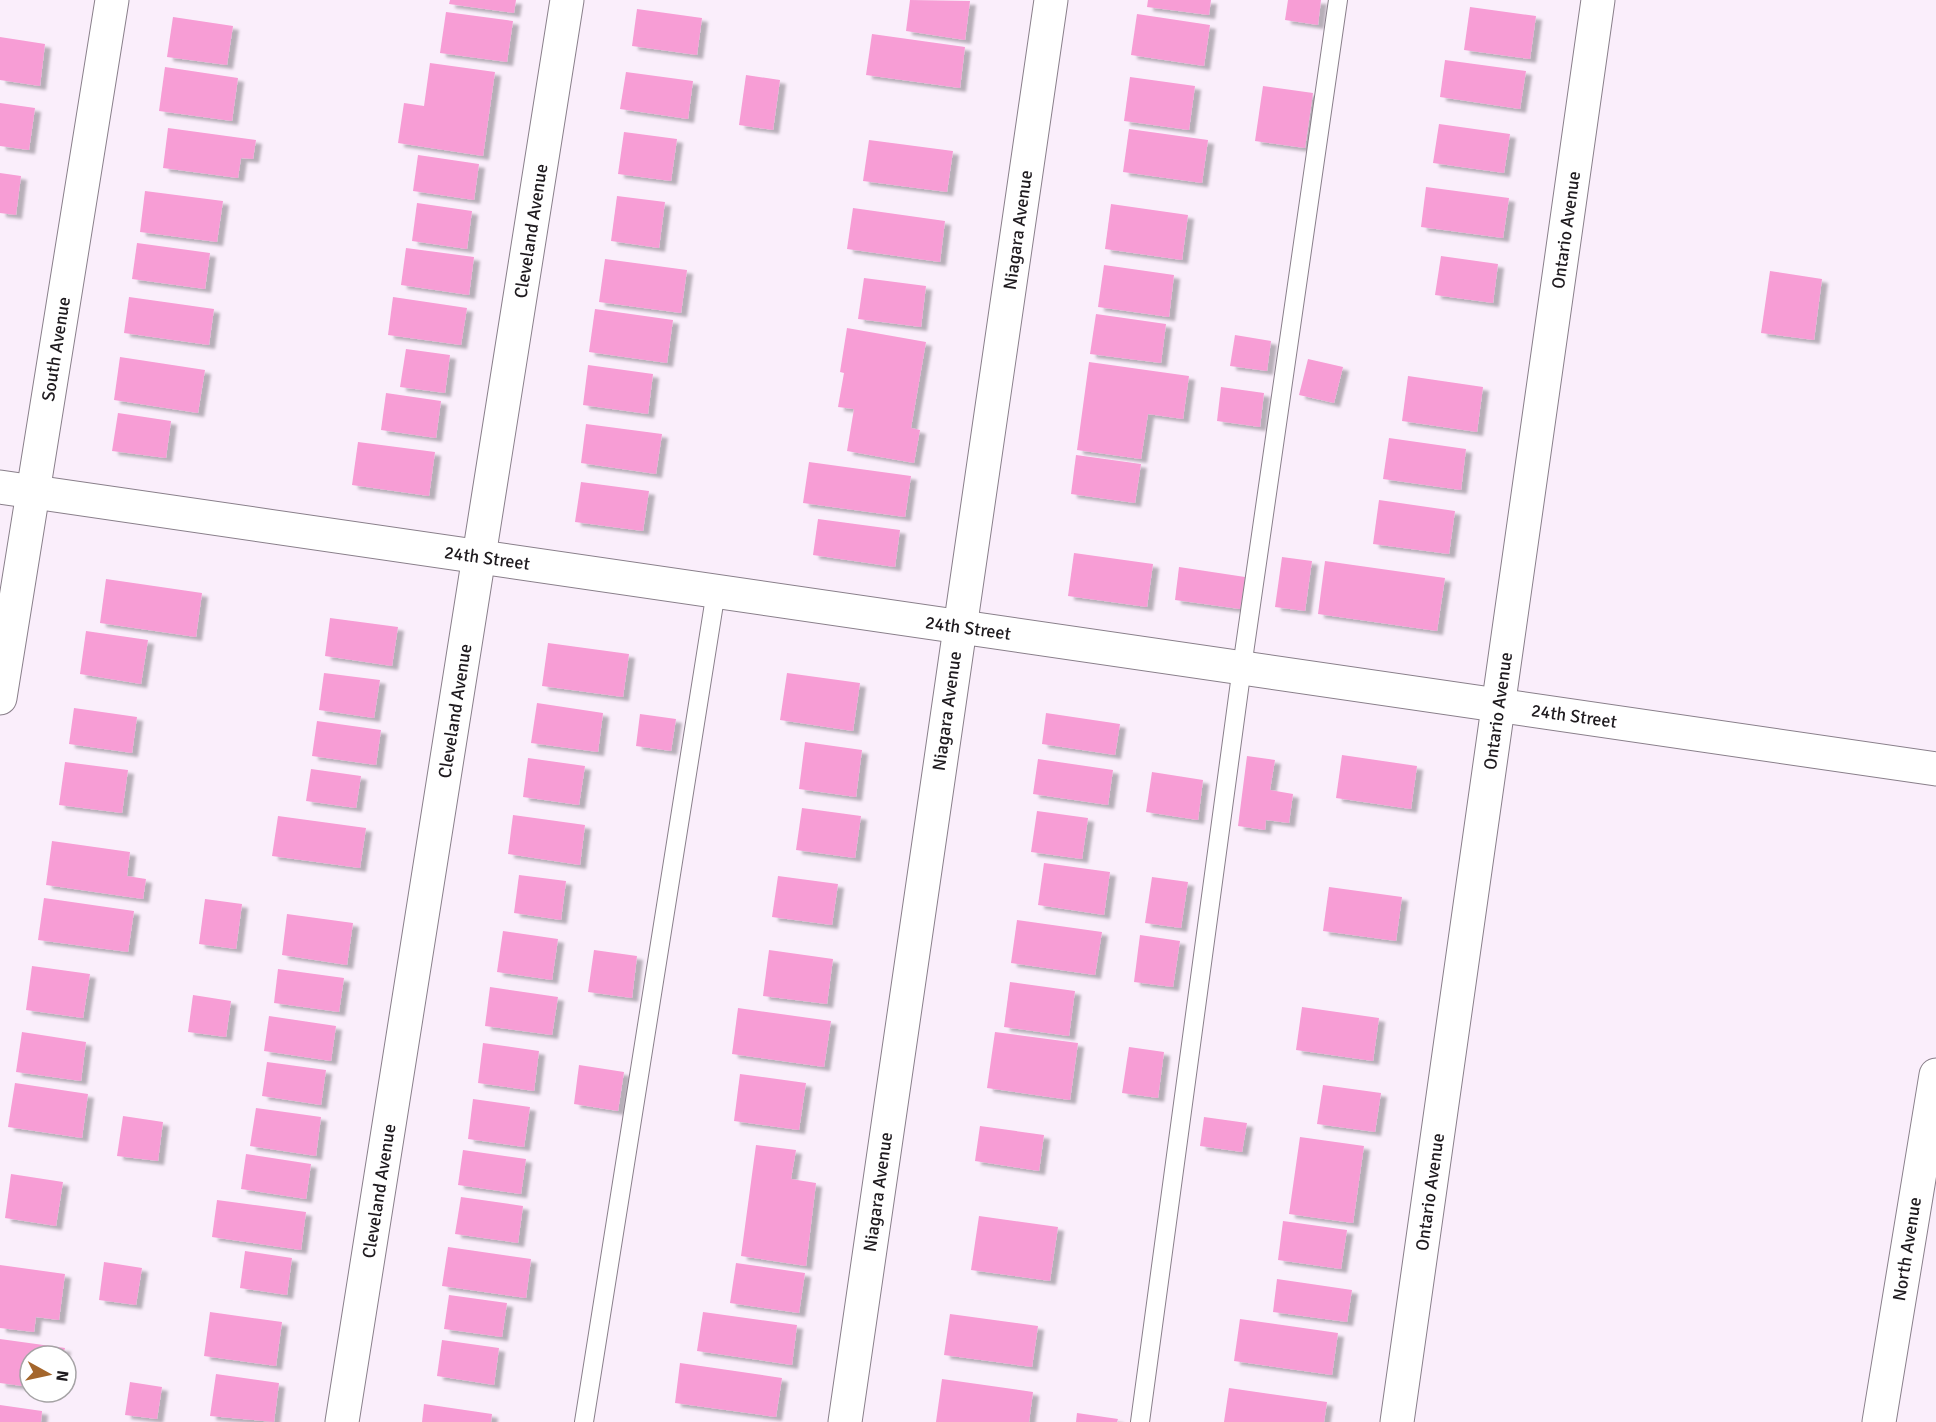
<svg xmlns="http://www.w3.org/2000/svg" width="1936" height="1422" viewBox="0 0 1936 1422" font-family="Signika,sans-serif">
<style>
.building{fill:#f79dd5;filter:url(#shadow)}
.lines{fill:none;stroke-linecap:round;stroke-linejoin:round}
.lane-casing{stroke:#897f8a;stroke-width:20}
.street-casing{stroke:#897f8a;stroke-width:35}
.secondary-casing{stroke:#897f8a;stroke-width:35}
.lane{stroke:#fff;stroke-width:18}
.street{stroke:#fff;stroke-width:33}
.secondary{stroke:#fff;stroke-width:33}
.labels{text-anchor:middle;stroke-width:4.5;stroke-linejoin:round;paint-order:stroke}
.street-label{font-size:18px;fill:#1e1a1e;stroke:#fff}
</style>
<defs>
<filter id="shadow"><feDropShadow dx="6" dy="4" stdDeviation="1.5" flood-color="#0004"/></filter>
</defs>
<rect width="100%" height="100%" fill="#faeefb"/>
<g class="building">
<path d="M 450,0 L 516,0 L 514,13 L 449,4 Z"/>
<path d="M 910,0 L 970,1 L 965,40 L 906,31 Z"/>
<path d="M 1148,0 L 1211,0 L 1209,15 L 1147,7 Z"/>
<path d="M 1288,0 L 1321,0 L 1318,25 L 1285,20 Z"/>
<path d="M 1470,7 L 1536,16 L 1530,59 L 1464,50 Z"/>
<path d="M 637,9 L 702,18 L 697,55 L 632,46 Z"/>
<path d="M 446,12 L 513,21 L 507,62 L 440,53 Z"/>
<path d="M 1137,14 L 1210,25 L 1204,66 L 1131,55 Z"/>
<path d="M 173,17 L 233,26 L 227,65 L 167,57 Z"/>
<path d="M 872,34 L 965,47 L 960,88 L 866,75 Z"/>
<path d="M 0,37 L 45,44 L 40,86 L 0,80 Z"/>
<path d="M 1445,60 L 1526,71 L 1520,109 L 1440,97 Z"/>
<path d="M 430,63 L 495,72 L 483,156 L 398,143 L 404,103 L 424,106 Z"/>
<path d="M 165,67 L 238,78 L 232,121 L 159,111 Z"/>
<path d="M 626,72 L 693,81 L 688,119 L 620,109 Z"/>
<path d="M 746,75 L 780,80 L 773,130 L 739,125 Z"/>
<path d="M 1130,77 L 1195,86 L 1189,130 L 1124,121 Z"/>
<path d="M 1263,86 L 1313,93 L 1305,148 L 1255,141 Z"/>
<path d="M 0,103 L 35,108 L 29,150 L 0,146 Z"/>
<path d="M 1439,124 L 1510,134 L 1504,173 L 1433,163 Z"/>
<path d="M 168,128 L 256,140 L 253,159 L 241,158 L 238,178 L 163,168 Z"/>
<path d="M 1129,129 L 1208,140 L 1202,183 L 1123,172 Z"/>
<path d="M 624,132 L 677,139 L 671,181 L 618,174 Z"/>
<path d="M 869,140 L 953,151 L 947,192 L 863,181 Z"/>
<path d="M 418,155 L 479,164 L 474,200 L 413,191 Z"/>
<path d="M 0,173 L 21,176 L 16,215 L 0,213 Z"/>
<path d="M 1426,187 L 1509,198 L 1503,238 L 1421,227 Z"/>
<path d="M 145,191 L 223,201 L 217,242 L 140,232 Z"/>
<path d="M 617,196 L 665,202 L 659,248 L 611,241 Z"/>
<path d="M 417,203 L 472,211 L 467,249 L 412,241 Z"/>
<path d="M 1111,204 L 1188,215 L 1182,260 L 1105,249 Z"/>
<path d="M 853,208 L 945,221 L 940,262 L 847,249 Z"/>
<path d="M 137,243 L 210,253 L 205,289 L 132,279 Z"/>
<path d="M 406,248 L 474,257 L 469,295 L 401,285 Z"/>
<path d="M 1441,256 L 1498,264 L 1493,303 L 1435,295 Z"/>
<path d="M 605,259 L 687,270 L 681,313 L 599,302 Z"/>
<path d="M 1104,265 L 1174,275 L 1169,317 L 1098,307 Z"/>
<path d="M 1770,271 L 1822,279 L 1814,340 L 1761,333 Z"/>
<path d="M 864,278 L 926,286 L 921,327 L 858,319 Z"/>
<path d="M 129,297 L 214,309 L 209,345 L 124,333 Z"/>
<path d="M 393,297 L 467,308 L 461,345 L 388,335 Z"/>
<path d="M 595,309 L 673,320 L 667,363 L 589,352 Z"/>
<path d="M 1096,314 L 1166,324 L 1161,363 L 1090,354 Z"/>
<path d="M 847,328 L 926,342 L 911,428 L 920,430 L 914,463 L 847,451 L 854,409 L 838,407 L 844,373 L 840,372 Z"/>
<path d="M 1235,335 L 1271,341 L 1267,371 L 1230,366 Z"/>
<path d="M 406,349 L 450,355 L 445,393 L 400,387 Z"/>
<path d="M 120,357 L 205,370 L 198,413 L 114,400 Z"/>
<path d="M 1308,359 L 1343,367 L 1334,403 L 1299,395 Z"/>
<path d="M 1089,362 L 1189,376 L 1183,419 L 1148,414 L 1141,459 L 1077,450 Z"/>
<path d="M 588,365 L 653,374 L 648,414 L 583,405 Z"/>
<path d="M 1408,376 L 1483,387 L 1477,432 L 1402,421 Z"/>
<path d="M 1221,387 L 1264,393 L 1260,427 L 1217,421 Z"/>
<path d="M 386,393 L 441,401 L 436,438 L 381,430 Z"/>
<path d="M 118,413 L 171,421 L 166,458 L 112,451 Z"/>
<path d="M 586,424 L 662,434 L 656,474 L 581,463 Z"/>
<path d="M 1389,438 L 1466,449 L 1461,490 L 1383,479 Z"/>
<path d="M 358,442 L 435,452 L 429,496 L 352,485 Z"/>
<path d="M 1076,455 L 1141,464 L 1135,503 L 1071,494 Z"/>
<path d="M 809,462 L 911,476 L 905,517 L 803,503 Z"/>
<path d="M 581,482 L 649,491 L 643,531 L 575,522 Z"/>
<path d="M 1379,500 L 1455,511 L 1449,554 L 1373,544 Z"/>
<path d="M 818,519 L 900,530 L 895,567 L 813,555 Z"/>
<path d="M 1074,553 L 1153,564 L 1147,607 L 1068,596 Z"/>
<path d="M 1282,557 L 1312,561 L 1305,611 L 1275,607 Z"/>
<path d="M 1325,561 L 1445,578 L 1437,631 L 1318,614 Z"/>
<path d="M 1179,567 L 1245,577 L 1240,609 L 1175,600 Z"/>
<path d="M 106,579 L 202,593 L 196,637 L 100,623 Z"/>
<path d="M 330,618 L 398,627 L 392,666 L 325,656 Z"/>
<path d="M 86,631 L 148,640 L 141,684 L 80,674 Z"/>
<path d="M 548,643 L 629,654 L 623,697 L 542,686 Z"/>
<path d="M 324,673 L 380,680 L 374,718 L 319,710 Z"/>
<path d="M 787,673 L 860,683 L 853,731 L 780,720 Z"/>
<path d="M 537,703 L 603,713 L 598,752 L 531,743 Z"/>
<path d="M 74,708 L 137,717 L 132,753 L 69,744 Z"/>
<path d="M 1046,713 L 1120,724 L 1115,755 L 1042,744 Z"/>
<path d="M 640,714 L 676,719 L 671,751 L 636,746 Z"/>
<path d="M 317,721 L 381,730 L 376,765 L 312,756 Z"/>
<path d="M 805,742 L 862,750 L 856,797 L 799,789 Z"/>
<path d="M 1342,755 L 1417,766 L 1411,809 L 1336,798 Z"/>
<path d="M 1247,756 L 1275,760 L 1270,790 L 1293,794 L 1289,823 L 1266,820 L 1265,830 L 1238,826 Z"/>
<path d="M 528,758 L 585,766 L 579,805 L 523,797 Z"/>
<path d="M 1038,759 L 1113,770 L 1108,805 L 1033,794 Z"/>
<path d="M 65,762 L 128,770 L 122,813 L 59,805 Z"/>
<path d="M 311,769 L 361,776 L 356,808 L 306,801 Z"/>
<path d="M 1152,772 L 1203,780 L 1198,820 L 1146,812 Z"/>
<path d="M 802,808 L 861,816 L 855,858 L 796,850 Z"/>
<path d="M 1037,811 L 1088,818 L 1082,859 L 1031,852 Z"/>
<path d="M 513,815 L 585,825 L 580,865 L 508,854 Z"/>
<path d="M 278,816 L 366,828 L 360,868 L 272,856 Z"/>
<path d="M 52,841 L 130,852 L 127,876 L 146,879 L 143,899 L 46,885 Z"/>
<path d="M 1044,863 L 1110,872 L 1104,915 L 1038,905 Z"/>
<path d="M 519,875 L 566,881 L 561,920 L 514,913 Z"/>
<path d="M 778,876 L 838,884 L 832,925 L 772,917 Z"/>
<path d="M 1152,877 L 1188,882 L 1181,928 L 1145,923 Z"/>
<path d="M 1329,887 L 1402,897 L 1396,941 L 1323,931 Z"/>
<path d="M 44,898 L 134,911 L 128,952 L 38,940 Z"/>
<path d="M 205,899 L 242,904 L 236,949 L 199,944 Z"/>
<path d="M 287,914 L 353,923 L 347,965 L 282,955 Z"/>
<path d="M 1017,920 L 1102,932 L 1095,975 L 1011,963 Z"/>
<path d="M 503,931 L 558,939 L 552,980 L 497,972 Z"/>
<path d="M 1140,935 L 1180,941 L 1173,987 L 1134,982 Z"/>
<path d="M 594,950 L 637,956 L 632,998 L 588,992 Z"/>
<path d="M 769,950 L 833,959 L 827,1004 L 763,996 Z"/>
<path d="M 32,966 L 90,974 L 83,1018 L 26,1010 Z"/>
<path d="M 278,969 L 344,978 L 339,1012 L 274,1003 Z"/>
<path d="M 1010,982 L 1075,991 L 1069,1036 L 1004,1027 Z"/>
<path d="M 490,987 L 558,997 L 552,1035 L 485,1026 Z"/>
<path d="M 193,995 L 231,1001 L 226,1037 L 188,1032 Z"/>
<path d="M 1302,1007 L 1379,1018 L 1373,1061 L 1296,1050 Z"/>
<path d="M 738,1008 L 831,1021 L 824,1067 L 732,1054 Z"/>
<path d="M 269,1016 L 336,1026 L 331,1061 L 264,1051 Z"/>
<path d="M 22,1032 L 86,1042 L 81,1081 L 16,1072 Z"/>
<path d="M 995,1032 L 1078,1043 L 1070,1100 L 987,1088 Z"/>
<path d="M 483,1043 L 539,1051 L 534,1091 L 478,1083 Z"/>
<path d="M 1129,1047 L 1164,1052 L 1158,1098 L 1122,1093 Z"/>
<path d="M 267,1062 L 326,1070 L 321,1105 L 262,1096 Z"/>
<path d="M 579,1065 L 624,1072 L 618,1111 L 574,1104 Z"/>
<path d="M 740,1074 L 806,1083 L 799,1130 L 734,1121 Z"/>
<path d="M 15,1083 L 88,1094 L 82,1138 L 8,1127 Z"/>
<path d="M 1323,1085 L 1381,1093 L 1375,1132 L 1317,1124 Z"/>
<path d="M 473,1099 L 530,1107 L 524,1147 L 468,1139 Z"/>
<path d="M 256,1108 L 321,1117 L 316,1156 L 250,1146 Z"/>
<path d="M 123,1116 L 163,1122 L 158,1161 L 117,1156 Z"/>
<path d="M 1204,1117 L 1247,1123 L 1242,1152 L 1200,1146 Z"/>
<path d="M 980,1126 L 1044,1135 L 1039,1171 L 975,1161 Z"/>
<path d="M 1300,1137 L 1364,1146 L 1353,1223 L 1289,1214 Z"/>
<path d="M 756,1145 L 796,1150 L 791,1179 L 816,1183 L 806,1266 L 741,1256 Z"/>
<path d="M 463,1150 L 526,1159 L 521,1194 L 458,1185 Z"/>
<path d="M 246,1154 L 311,1164 L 306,1199 L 241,1189 Z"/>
<path d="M 11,1174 L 63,1182 L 56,1226 L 5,1218 Z"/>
<path d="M 461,1197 L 523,1206 L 518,1243 L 455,1234 Z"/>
<path d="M 217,1200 L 306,1212 L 301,1250 L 212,1237 Z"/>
<path d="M 979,1216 L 1058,1227 L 1050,1281 L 971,1270 Z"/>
<path d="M 1283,1221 L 1347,1230 L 1341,1269 L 1278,1260 Z"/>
<path d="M 448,1247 L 531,1259 L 526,1298 L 442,1286 Z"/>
<path d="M 245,1251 L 292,1258 L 287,1295 L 240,1288 Z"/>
<path d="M 104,1262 L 142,1268 L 136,1305 L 99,1300 Z"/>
<path d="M 736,1263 L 805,1273 L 799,1313 L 730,1303 Z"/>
<path d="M 0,1265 L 65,1274 L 59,1320 L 36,1317 L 34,1332 L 0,1328 Z"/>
<path d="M 1277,1279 L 1352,1290 L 1347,1322 L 1273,1312 Z"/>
<path d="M 449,1295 L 507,1303 L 502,1337 L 444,1329 Z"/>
<path d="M 210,1312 L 282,1322 L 276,1366 L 204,1356 Z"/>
<path d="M 703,1312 L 797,1325 L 792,1365 L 697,1351 Z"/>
<path d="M 950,1314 L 1038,1326 L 1032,1367 L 944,1355 Z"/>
<path d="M 1240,1319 L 1338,1333 L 1332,1375 L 1234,1361 Z"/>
<path d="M 0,1339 L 65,1348 L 63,1356 L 30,1356 L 30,1387 L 0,1383 Z"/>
<path d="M 442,1340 L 499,1348 L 494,1385 L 437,1376 Z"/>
<path d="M 680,1363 L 782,1378 L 776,1417 L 675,1403 Z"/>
<path d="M 216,1374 L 279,1383 L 274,1422 L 210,1416 Z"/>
<path d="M 942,1379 L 1033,1392 L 1029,1422 L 936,1422 Z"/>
<path d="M 130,1382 L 162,1387 L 157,1419 L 125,1415 Z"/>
<path d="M 1229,1388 L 1327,1402 L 1324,1422 L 1224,1422 Z"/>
<path d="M 424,1404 L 492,1414 L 491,1422 L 422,1422 Z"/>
<path d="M 0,1405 L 42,1411 L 41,1422 L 0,1422 Z"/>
<path d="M 1077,1413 L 1118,1419 L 1117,1422 L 1076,1422 Z"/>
</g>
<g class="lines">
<defs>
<g id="lane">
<path d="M 584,1422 L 716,591"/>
<path d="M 1140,1422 L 1242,667 L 1338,0"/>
</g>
<g id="street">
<path d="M 0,487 L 1936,769"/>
<path d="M 0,698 L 112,0"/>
<path d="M 342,1422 L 567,0"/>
<path d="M 845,1422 L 1051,0"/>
<path d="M 1879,1422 L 1936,1075"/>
</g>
<path id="secondary" d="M 1397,1422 L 1598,0"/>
</defs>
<use href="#lane" class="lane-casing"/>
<use href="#street" class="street-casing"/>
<use href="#secondary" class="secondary-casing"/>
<use href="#lane" class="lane"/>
<use href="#street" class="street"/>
<use href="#secondary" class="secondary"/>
</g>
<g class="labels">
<g class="street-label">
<text transform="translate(1018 230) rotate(-82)" y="6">Niagara Avenue</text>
<text transform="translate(1566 230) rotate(-82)" y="6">Ontario Avenue</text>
<text transform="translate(531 231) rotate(-81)" y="6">Cleveland Avenue</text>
<text transform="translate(56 349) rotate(-81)" y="6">South Avenue</text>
<text transform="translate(487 558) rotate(8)" y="6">24th Street</text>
<text transform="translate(968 628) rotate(8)" y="6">24th Street</text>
<text transform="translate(455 711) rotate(-81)" y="6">Cleveland Avenue</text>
<text transform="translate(947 711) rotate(-82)" y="6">Niagara Avenue</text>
<text transform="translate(1498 711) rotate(-82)" y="6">Ontario Avenue</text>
<text transform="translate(1574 716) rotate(8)" y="6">24th Street</text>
<text transform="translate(379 1191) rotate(-81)" y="6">Cleveland Avenue</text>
<text transform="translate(878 1192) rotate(-82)" y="6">Niagara Avenue</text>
<text transform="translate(1430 1192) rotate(-82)" y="6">Ontario Avenue</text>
<text transform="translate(1907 1249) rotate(-81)" y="6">North Avenue</text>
</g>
</g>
<g transform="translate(48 1374) rotate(98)"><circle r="28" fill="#ffffff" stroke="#a5a3a5" stroke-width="1.5"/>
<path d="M0-4.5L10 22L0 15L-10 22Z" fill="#a4662c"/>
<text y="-9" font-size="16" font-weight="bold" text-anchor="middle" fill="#1e1a1e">N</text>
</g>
</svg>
